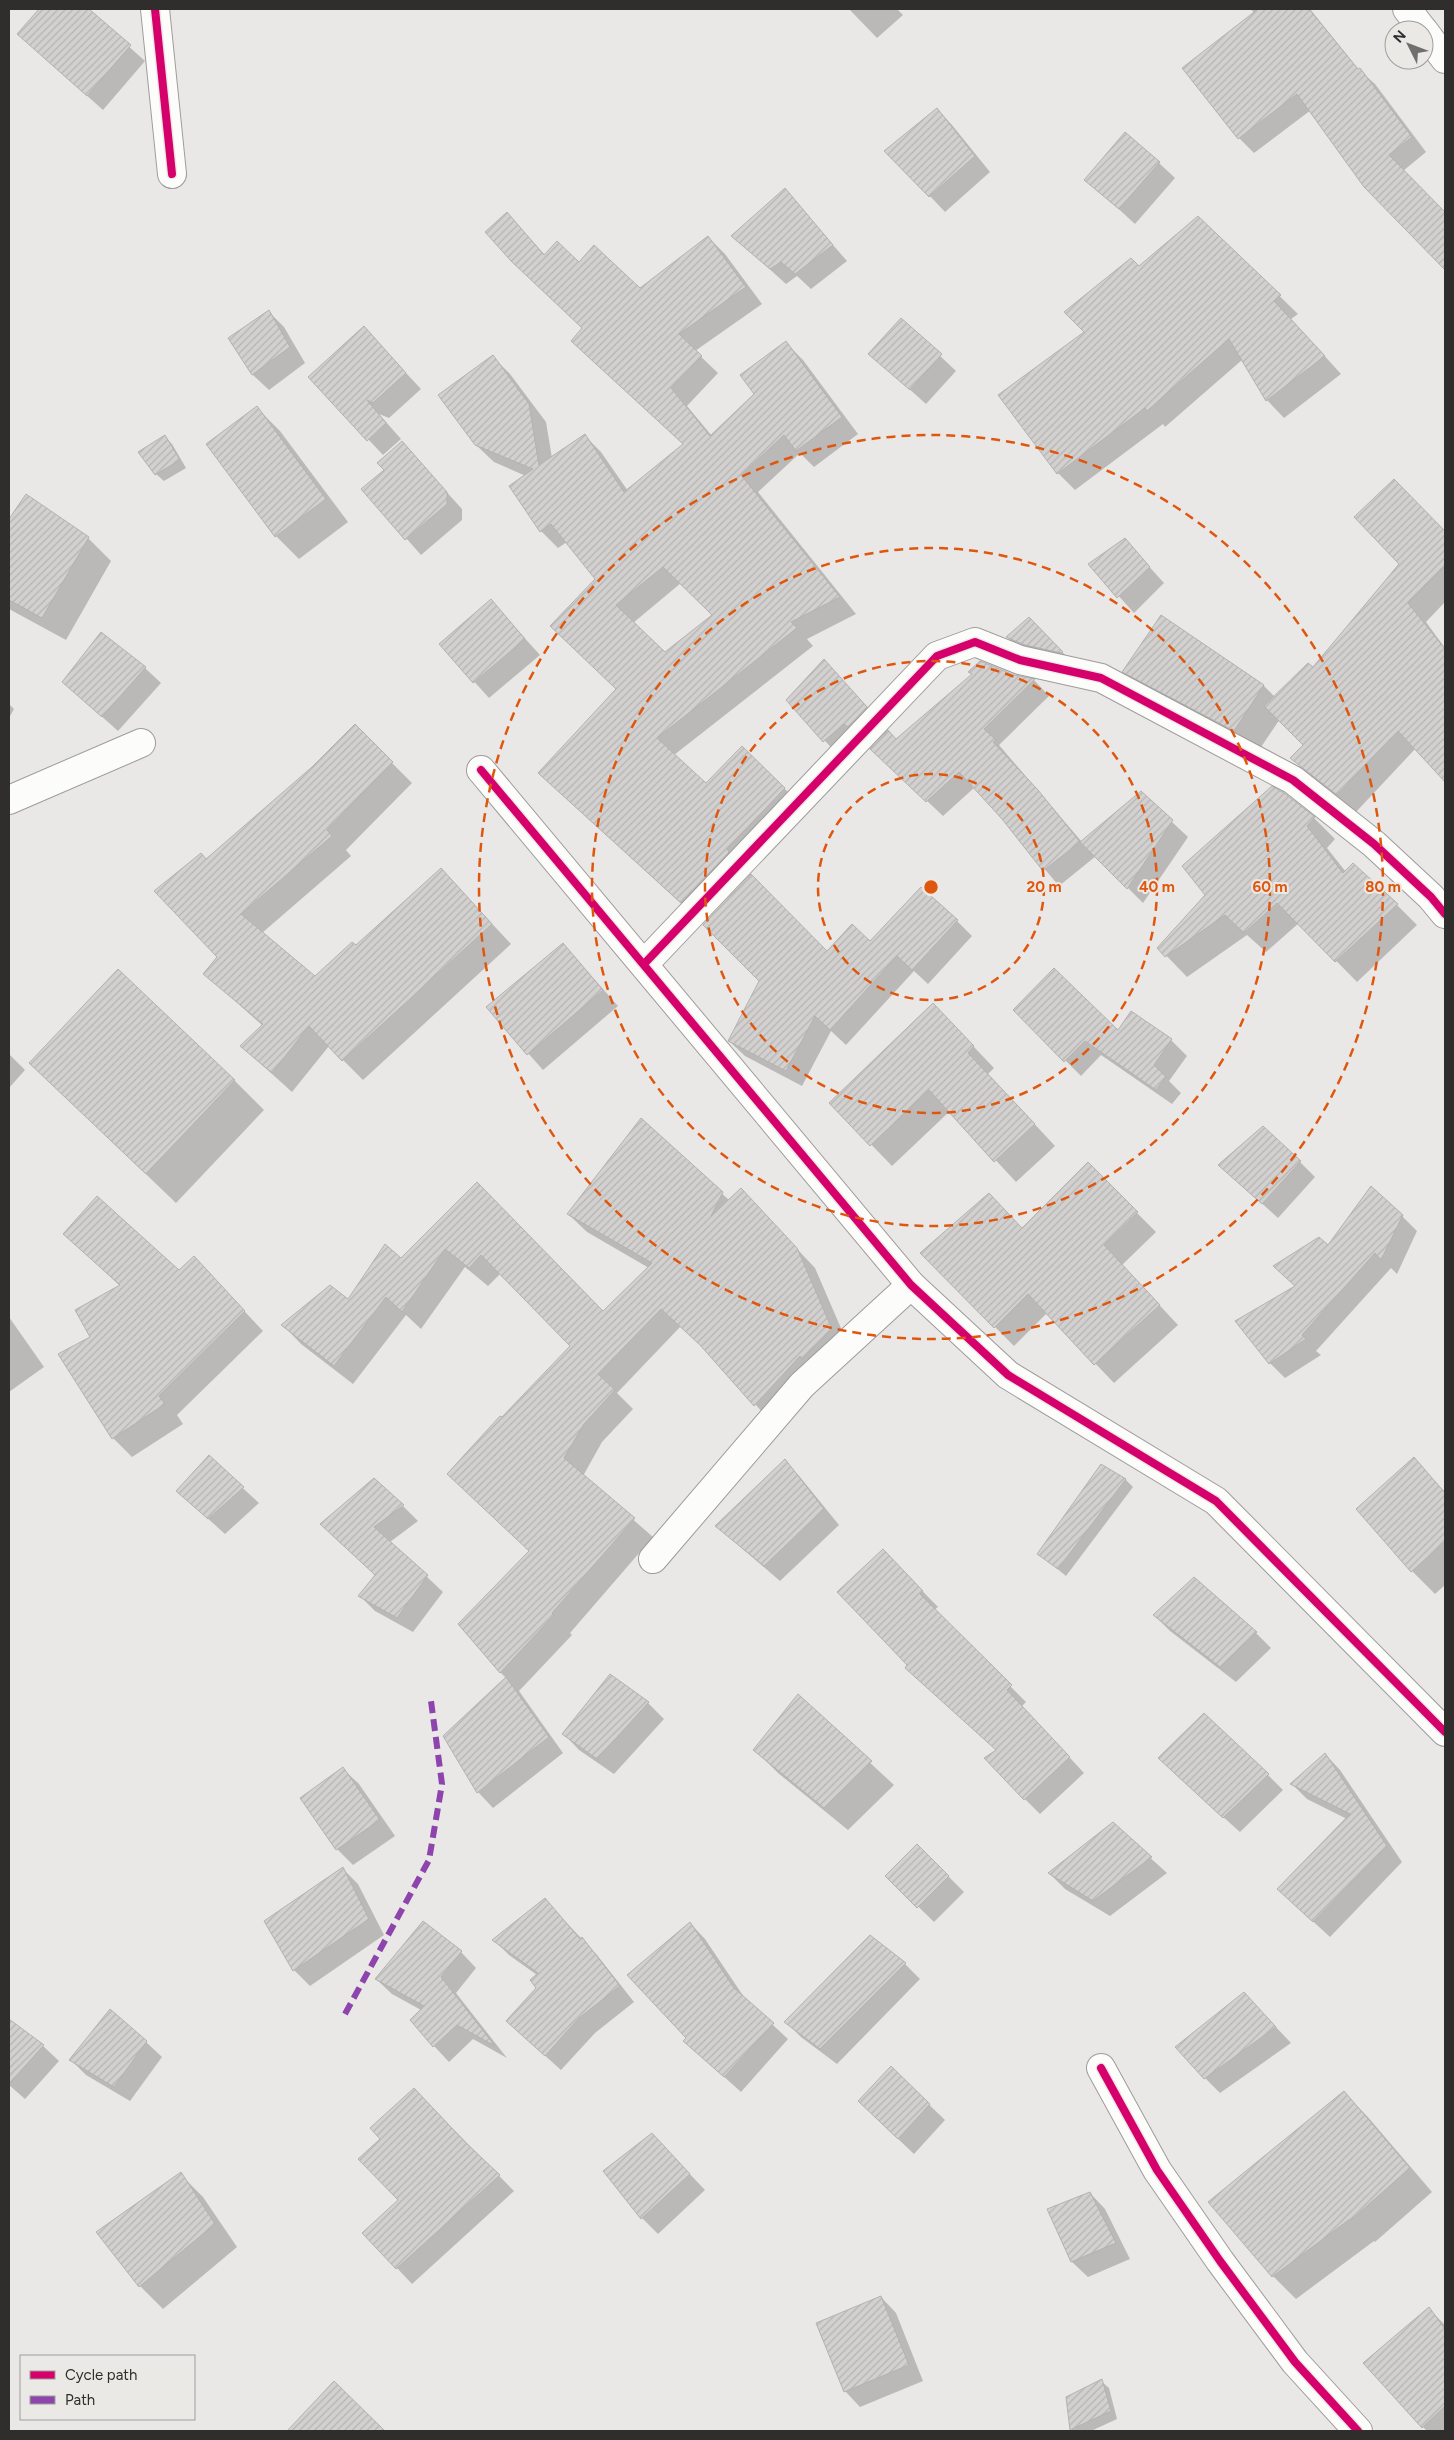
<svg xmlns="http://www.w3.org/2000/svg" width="1454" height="2440" viewBox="0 0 1454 2440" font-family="Figtree,sans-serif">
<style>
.shadow{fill:#0003;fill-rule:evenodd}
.building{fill:url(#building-hatch);stroke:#b3b2b1;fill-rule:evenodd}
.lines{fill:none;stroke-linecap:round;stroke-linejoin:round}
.minor-casing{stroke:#9e9c9b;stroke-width:30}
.minor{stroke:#fcfcfb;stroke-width:28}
.quiet{stroke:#8e44ad;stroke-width:6;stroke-dasharray:12 6;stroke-linecap:butt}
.cycleway-casing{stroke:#ebe9e5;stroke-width:11}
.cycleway{stroke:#d6006c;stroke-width:8}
.ring{fill:none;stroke:#df570e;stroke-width:2.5;stroke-dasharray:9 6}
.centre{fill:#df570e;stroke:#ebe9e5;stroke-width:2.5}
.ring-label{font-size:15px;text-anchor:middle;font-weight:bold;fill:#df570e;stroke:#ebe9e5;stroke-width:4;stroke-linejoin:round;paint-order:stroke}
</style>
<defs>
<pattern id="building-hatch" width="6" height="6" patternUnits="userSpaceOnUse" patternTransform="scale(1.25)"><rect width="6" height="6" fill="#d3d1d0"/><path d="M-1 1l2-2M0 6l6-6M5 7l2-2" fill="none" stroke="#b5b4b3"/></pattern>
</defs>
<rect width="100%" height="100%" fill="#eae8e6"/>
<g class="shadow">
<path d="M 41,9 L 87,9 L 145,61 L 103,110 L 18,34 Z"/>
<path d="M 849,9 L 897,9 L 903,15 L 877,38 Z"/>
<path d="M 1251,9 L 1310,9 L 1359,70 L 1375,84 L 1426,152 L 1403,171 L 1445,213 L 1445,268 L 1365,186 L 1311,110 L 1254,153 L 1239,138 L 1254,13 Z"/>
<path d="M 937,109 L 952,125 L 990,172 L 945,212 L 930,196 Z"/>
<path d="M 1159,163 L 1175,178 L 1135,224 L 1086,179 Z"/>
<path d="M 785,190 L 847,261 L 811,289 L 797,276 L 786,284 L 733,236 Z"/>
<path d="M 507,213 L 545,255 L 579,263 L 639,290 L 708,237 L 725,254 L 762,304 L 695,351 L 718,373 L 687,406 L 712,436 L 756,394 L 786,343 L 803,360 L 858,434 L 814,467 L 800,453 L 758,492 L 856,614 L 807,639 L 813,646 L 674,755 L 706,785 L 784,788 L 801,805 L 698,919 L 557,790 L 618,690 L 597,579 L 567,542 L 558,548 L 541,531 L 526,476 L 494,462 L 476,445 L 493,357 L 510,374 L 546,422 L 552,458 L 584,435 L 601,452 L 628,491 L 684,445 L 583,328 ZM 681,583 L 714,615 L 665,654 L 633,623 Z"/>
<path d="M 1198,217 L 1298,314 L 1291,319 L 1341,374 L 1284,418 L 1267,400 L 1242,360 L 1165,427 L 1163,424 L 1075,490 L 1058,473 L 1086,332 L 1139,268 Z"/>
<path d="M 268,311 L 284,327 L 305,363 L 269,390 L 253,375 L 230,339 Z"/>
<path d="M 901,319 L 956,371 L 926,404 L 870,354 Z"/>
<path d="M 379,344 L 421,389 L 389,418 L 379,414 L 401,439 L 383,455 L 310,377 Z"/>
<path d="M 257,408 L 280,431 L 348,522 L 299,559 L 276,536 L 207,444 Z"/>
<path d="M 165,437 L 172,444 L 186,468 L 164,481 L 156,474 Z"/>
<path d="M 402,443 L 462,509 L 462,520 L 421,555 L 363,489 L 385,470 Z"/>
<path d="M 1394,480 L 1445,532 L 1445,602 L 1426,622 L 1445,648 L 1445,780 L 1416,748 L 1356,812 L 1310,776 L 1292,758 L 1305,745 L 1280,719 L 1257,753 L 1147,694 L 1124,671 L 1161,617 L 1264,686 L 1275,697 L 1313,669 L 1401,564 Z"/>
<path d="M 26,495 L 88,538 L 111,561 L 66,640 L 9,609 L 9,521 Z"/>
<path d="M 1125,540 L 1164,583 L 1134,613 L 1090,564 Z"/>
<path d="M 491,601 L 540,655 L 489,698 L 441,645 Z"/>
<path d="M 1029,618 L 1078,668 L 1023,653 L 1008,638 Z"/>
<path d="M 101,634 L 145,668 L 161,683 L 118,731 L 80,697 Z"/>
<path d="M 825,661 L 882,723 L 840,757 L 787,700 Z"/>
<path d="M 970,672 L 1014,676 L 1034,680 L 1049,696 L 999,745 L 1082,842 L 1141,793 L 1188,837 L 1143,903 L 1096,856 L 1059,886 L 975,787 L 943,816 L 888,764 L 896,741 L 973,675 Z"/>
<path d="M 9,704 L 14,709 L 9,718 Z"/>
<path d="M 355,726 L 412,783 L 346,850 L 351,856 L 262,933 L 316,978 L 356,947 L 441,869 L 511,944 L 363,1080 L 329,1046 L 292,1092 L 241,1046 L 263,1026 L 205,974 L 219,957 L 206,860 L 312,768 Z"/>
<path d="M 1284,794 L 1314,818 L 1335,839 L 1327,848 L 1346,872 L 1397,905 L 1417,925 L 1357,982 L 1299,923 L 1266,952 L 1247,935 L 1187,977 L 1159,948 L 1206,895 Z"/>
<path d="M 957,921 L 972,936 L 928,984 L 914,971 L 846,1045 L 831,1031 L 802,1086 L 745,1056 L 729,1041 L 871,943 Z"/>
<path d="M 563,944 L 618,1006 L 543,1070 L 488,1008 Z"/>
<path d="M 1015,1010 L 1118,1032 L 1171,1040 L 1187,1056 L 1169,1081 L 1181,1093 L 1172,1104 L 1101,1055 L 1081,1076 Z"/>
<path d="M 954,1026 L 994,1068 L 988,1074 L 1055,1146 L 1016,1182 L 950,1111 L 892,1166 L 831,1103 Z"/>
<path d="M 9,1054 L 25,1070 L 9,1088 Z"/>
<path d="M 30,1063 L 234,1080 L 264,1110 L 176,1203 Z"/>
<path d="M 641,1120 L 729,1200 L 741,1189 L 815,1268 L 850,1349 L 773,1424 L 707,1351 L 681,1326 L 617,1393 L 633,1409 L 602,1442 L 583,1476 L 653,1537 L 570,1633 L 572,1635 L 519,1691 L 563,1753 L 493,1808 L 478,1792 L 444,1736 L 506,1678 L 500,1672 L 530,1552 L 502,1419 L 572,1346 L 501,1273 L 488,1286 L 465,1267 L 421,1329 L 406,1315 L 353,1384 L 301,1344 L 283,1325 L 348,1300 L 401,1260 L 477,1184 L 604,1312 L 649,1268 L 587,1232 L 568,1214 Z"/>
<path d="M 1300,1162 L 1315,1177 L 1278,1218 L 1236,1180 Z"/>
<path d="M 1088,1164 L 1156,1232 L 1122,1265 L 1178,1325 L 1114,1383 L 1047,1313 L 1014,1346 L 922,1254 L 1023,1229 Z"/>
<path d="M 1402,1216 L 1417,1231 L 1397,1274 L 1391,1268 L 1316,1351 L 1321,1355 L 1285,1378 L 1270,1363 L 1296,1287 L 1275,1267 L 1328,1247 Z"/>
<path d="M 65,1234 L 179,1271 L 194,1258 L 263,1331 L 177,1415 L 183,1424 L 132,1457 L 113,1438 L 91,1337 L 120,1286 Z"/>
<path d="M 9,1317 L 44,1367 L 9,1392 Z"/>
<path d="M 209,1457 L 259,1503 L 225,1534 L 194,1506 Z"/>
<path d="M 1414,1459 L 1445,1492 L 1445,1585 L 1435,1594 L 1412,1571 Z"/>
<path d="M 785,1461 L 800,1477 L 839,1525 L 780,1581 L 716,1526 Z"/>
<path d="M 1101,1465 L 1126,1480 L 1133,1487 L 1066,1576 L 1039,1554 Z"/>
<path d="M 403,1506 L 418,1521 L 390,1542 L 443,1592 L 413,1632 L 375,1611 L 360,1596 L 376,1575 L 337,1540 Z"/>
<path d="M 898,1566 L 938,1607 L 934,1610 L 1026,1702 L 1022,1706 L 1084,1773 L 1040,1814 L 1025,1799 L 997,1750 L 909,1665 Z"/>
<path d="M 1155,1616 L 1256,1633 L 1271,1648 L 1236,1682 L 1170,1631 Z"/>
<path d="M 610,1675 L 648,1703 L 664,1719 L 614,1774 L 579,1750 L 564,1734 Z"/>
<path d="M 798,1696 L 894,1785 L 848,1830 L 778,1773 L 755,1750 Z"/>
<path d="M 1325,1754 L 1340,1770 L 1402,1862 L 1330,1937 L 1294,1904 L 1347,1819 L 1307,1799 L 1292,1784 Z"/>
<path d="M 343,1769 L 359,1784 L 395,1836 L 353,1865 L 337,1849 L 301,1798 Z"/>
<path d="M 1175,1774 L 1268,1775 L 1283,1790 L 1240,1832 Z"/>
<path d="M 1113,1824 L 1167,1873 L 1110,1916 L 1065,1889 L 1050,1874 Z"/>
<path d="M 917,1845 L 964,1892 L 934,1922 L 887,1876 Z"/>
<path d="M 342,1868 L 358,1884 L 384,1935 L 310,1986 L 294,1970 L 266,1922 Z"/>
<path d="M 545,1900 L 597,1955 L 634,2002 L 595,2033 L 561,2070 L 523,2036 L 538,1988 L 537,1975 L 509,1955 L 494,1940 Z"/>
<path d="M 690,1923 L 705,1939 L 746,2000 L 788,2039 L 741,2092 L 701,2056 L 688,2038 Z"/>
<path d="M 461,1952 L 476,1968 L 456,1993 L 507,2058 L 473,2039 L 449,2062 L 434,2046 L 421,2010 L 392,1994 L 376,1979 Z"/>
<path d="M 905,1964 L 920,1979 L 837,2064 L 801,2037 L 786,2022 Z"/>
<path d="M 1259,2009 L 1291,2043 L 1220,2093 L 1205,2078 Z"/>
<path d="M 9,2020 L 43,2046 L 59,2061 L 25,2099 L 9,2085 Z"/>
<path d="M 146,2042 L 162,2057 L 130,2101 L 86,2075 L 71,2060 Z"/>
<path d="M 891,2068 L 945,2120 L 914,2154 L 875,2117 Z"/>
<path d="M 414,2089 L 514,2191 L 412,2284 L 364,2233 L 399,2200 L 382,2139 Z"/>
<path d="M 1344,2093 L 1367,2116 L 1432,2192 L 1375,2242 L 1374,2241 L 1296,2299 L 1273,2276 Z"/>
<path d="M 667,2150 L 705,2190 L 658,2234 L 642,2218 L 605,2171 Z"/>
<path d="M 180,2174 L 203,2197 L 237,2247 L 163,2309 L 140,2286 Z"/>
<path d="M 1090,2193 L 1105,2209 L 1130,2259 L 1088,2277 L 1072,2262 L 1049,2210 Z"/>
<path d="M 881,2297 L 896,2313 L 923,2381 L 860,2407 L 845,2391 Z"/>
<path d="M 1429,2309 L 1445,2325 L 1445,2431 L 1427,2431 L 1423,2427 Z"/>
<path d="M 1101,2381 L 1109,2388 L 1117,2419 L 1091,2431 L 1072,2431 L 1067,2397 Z"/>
<path d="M 334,2382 L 383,2431 L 299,2431 L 294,2426 Z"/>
</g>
<g class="building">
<path d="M 39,9 L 89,9 L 131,45 L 87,96 L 17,34 Z"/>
<path d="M 1258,9 L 1309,9 L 1358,69 L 1360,68 L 1412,137 L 1389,155 L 1445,212 L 1445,270 L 1364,187 L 1297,94 L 1238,139 L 1182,68 Z"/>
<path d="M 937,108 L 975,156 L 929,197 L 884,151 Z"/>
<path d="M 1125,132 L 1160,162 L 1119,209 L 1084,180 Z"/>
<path d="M 785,188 L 833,245 L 795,274 L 781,262 L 770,269 L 731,236 Z"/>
<path d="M 507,212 L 544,255 L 557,241 L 579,262 L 594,245 L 640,288 L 708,236 L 746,287 L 679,334 L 702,356 L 671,388 L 710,436 L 754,394 L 740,375 L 786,341 L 842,417 L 796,451 L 784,435 L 741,475 L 840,597 L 791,622 L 797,628 L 657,738 L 706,783 L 742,746 L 785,788 L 727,849 L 729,852 L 681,903 L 538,773 L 616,689 L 550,626 L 595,579 L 551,524 L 540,532 L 509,486 L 533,469 L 475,445 L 438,395 L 493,355 L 529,404 L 539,465 L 585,434 L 624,492 L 683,444 L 571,341 L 582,328 L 511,261 L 485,232 ZM 663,567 L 712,615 L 665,652 L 616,605 Z"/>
<path d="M 1198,216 L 1281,295 L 1274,301 L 1325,356 L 1266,401 L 1229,339 L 1147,411 L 1145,408 L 1057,474 L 998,395 L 1084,332 L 1064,312 L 1131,258 L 1139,266 Z"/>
<path d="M 269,310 L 290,347 L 252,375 L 228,338 Z"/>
<path d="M 901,318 L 942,354 L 910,390 L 868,354 Z"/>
<path d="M 364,326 L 406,373 L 373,403 L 367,400 L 386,423 L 367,441 L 308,377 Z"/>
<path d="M 257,406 L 326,499 L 275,537 L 206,444 Z"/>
<path d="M 165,435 L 180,460 L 155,475 L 138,452 Z"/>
<path d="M 402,441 L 447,492 L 447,504 L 405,540 L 361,489 L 384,470 L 377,463 Z"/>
<path d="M 1394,479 L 1445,531 L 1445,566 L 1408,603 L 1445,649 L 1445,782 L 1398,731 L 1337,795 L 1290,758 L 1303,745 L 1264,706 L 1308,663 L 1313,667 L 1399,564 L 1354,517 Z"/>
<path d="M 26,494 L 89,537 L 42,618 L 9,600 L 9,519 Z"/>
<path d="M 1125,538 L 1150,567 L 1117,598 L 1088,564 Z"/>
<path d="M 491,599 L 525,639 L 473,683 L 439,644 Z"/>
<path d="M 1161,615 L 1264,685 L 1234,731 L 1122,672 Z"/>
<path d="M 1029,617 L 1063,652 L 1061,653 L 1025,645 L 1006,637 Z"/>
<path d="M 101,632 L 146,667 L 102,717 L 62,682 Z"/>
<path d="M 824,659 L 867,707 L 848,727 L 844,724 L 823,742 L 786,700 Z"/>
<path d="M 980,661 L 1014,675 L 1035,679 L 984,729 L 996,740 L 993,742 L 1038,790 L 1080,842 L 1043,871 L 1002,819 L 959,772 L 926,802 L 870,749 L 888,730 L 896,739 L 972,674 L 968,672 Z"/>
<path d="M 355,724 L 393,762 L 327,830 L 332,836 L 241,914 L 315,976 L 352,942 L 356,945 L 441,868 L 492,924 L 342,1061 L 309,1026 L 272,1073 L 240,1046 L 263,1024 L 203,974 L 217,957 L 154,891 L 201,853 L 206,859 L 312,767 Z"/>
<path d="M 1272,786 L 1284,793 L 1315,817 L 1307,826 L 1343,873 L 1353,863 L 1398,904 L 1335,962 L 1277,903 L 1244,933 L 1225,915 L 1165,957 L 1157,948 L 1205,895 L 1182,866 Z"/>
<path d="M 1141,791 L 1173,820 L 1127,889 L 1080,842 Z"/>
<path d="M 751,874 L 827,951 L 852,924 L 870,941 L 921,887 L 958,920 L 912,970 L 897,956 L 830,1030 L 815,1016 L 786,1071 L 728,1041 L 759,981 L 703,925 Z"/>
<path d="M 563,943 L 603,990 L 527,1055 L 486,1007 Z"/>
<path d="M 1054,968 L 1118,1030 L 1131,1011 L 1172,1039 L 1154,1065 L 1166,1077 L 1156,1090 L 1085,1041 L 1064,1062 L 1013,1010 Z"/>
<path d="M 118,969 L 235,1080 L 146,1174 L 29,1063 Z"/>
<path d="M 933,1003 L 974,1046 L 968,1053 L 1035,1124 L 994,1162 L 929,1090 L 870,1146 L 829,1103 Z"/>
<path d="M 641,1118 L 723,1192 L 711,1216 L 741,1188 L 797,1248 L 832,1329 L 802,1359 L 800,1356 L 754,1406 L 700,1345 L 661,1309 L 598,1374 L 615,1390 L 584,1424 L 564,1458 L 635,1518 L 552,1613 L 554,1615 L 500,1673 L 458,1624 L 529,1551 L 447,1474 L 500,1416 L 502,1417 L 570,1346 L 481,1255 L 469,1268 L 445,1249 L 402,1312 L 386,1297 L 334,1366 L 281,1325 L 330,1285 L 348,1299 L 385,1244 L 401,1258 L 477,1182 L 603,1311 L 652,1263 L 567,1214 Z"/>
<path d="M 1263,1126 L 1301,1161 L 1262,1204 L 1218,1165 Z"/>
<path d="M 1088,1162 L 1138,1212 L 1104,1245 L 1160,1305 L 1094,1365 L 1028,1294 L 994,1328 L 920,1253 L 989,1193 L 1022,1228 Z"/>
<path d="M 1371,1186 L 1403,1215 L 1381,1260 L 1375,1253 L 1302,1335 L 1306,1339 L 1269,1364 L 1235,1321 L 1295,1286 L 1273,1266 L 1319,1237 L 1328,1245 Z"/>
<path d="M 97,1196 L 179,1270 L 194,1256 L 245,1311 L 159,1396 L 165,1404 L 112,1439 L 58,1354 L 90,1337 L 75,1310 L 120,1285 L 63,1234 Z"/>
<path d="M 209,1455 L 244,1487 L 208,1519 L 176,1491 Z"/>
<path d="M 1414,1457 L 1445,1493 L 1445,1542 L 1411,1572 L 1356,1509 Z"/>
<path d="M 785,1459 L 824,1509 L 764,1566 L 715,1526 Z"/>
<path d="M 1101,1464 L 1126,1479 L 1058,1569 L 1037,1554 Z"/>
<path d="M 374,1478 L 404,1505 L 374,1527 L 428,1575 L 397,1618 L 358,1596 L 375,1575 L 320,1524 Z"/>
<path d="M 883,1549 L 923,1591 L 920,1594 L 1012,1685 L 1007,1690 L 1070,1757 L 1024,1800 L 984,1758 L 996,1750 L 905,1668 L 907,1665 L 837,1592 Z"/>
<path d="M 1194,1577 L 1257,1632 L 1220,1667 L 1153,1615 Z"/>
<path d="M 610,1674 L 649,1702 L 597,1759 L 562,1734 Z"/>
<path d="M 506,1677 L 549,1737 L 477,1793 L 443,1736 Z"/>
<path d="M 798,1694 L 872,1761 L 824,1808 L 753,1750 Z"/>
<path d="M 1204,1713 L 1269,1774 L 1223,1818 L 1158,1758 Z"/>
<path d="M 1325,1753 L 1387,1846 L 1313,1922 L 1277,1889 L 1350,1814 L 1290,1784 Z"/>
<path d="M 343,1767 L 380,1820 L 336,1850 L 300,1798 Z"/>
<path d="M 1113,1822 L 1152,1857 L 1093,1901 L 1048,1873 Z"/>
<path d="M 917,1844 L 949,1876 L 917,1908 L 885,1876 Z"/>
<path d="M 343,1867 L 369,1919 L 293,1971 L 264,1921 Z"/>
<path d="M 545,1898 L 580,1939 L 582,1937 L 620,1986 L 579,2018 L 545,2056 L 506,2021 L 536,1988 L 530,1980 L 538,1973 L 492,1940 Z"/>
<path d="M 423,1921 L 462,1951 L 441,1977 L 495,2046 L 457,2025 L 433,2047 L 410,2020 L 424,2006 L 375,1979 Z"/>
<path d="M 690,1922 L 734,1988 L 774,2023 L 724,2077 L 683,2041 L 686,2038 L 627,1975 Z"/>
<path d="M 870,1935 L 906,1963 L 820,2049 L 784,2022 Z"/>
<path d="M 1244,1992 L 1276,2027 L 1204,2079 L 1175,2047 Z"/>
<path d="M 110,2009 L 147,2041 L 114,2087 L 69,2060 Z"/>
<path d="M 9,2019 L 44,2045 L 9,2084 Z"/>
<path d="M 891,2066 L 930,2104 L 898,2139 L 858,2101 Z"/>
<path d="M 414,2088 L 466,2143 L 500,2175 L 396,2269 L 362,2233 L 398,2200 L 358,2159 L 380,2139 L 370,2128 Z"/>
<path d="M 1344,2091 L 1410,2168 L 1351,2220 L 1350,2219 L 1272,2277 L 1208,2202 Z"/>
<path d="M 652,2133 L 690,2174 L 641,2219 L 603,2171 Z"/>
<path d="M 181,2172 L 215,2224 L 139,2287 L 96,2232 Z"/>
<path d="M 1090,2192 L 1116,2243 L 1071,2262 L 1047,2209 Z"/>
<path d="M 881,2296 L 909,2365 L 844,2392 L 816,2323 Z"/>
<path d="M 1429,2307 L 1445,2329 L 1445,2406 L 1422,2428 L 1363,2363 Z"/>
<path d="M 1102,2379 L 1111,2411 L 1070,2430 L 1066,2397 Z"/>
<path d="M 334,2381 L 385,2431 L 287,2431 Z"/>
</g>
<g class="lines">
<defs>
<g id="minor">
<path d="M 155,9 L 172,174"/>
<path d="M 1407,9 L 1423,30"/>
<path d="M 1424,31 L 1445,59"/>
<path d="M 481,770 L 911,1285 L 1008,1375 L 1216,1501 L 1445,1732"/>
<path d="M 9,800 L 141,743"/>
<path d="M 644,964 L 937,656 L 975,642 L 1020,660 L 1101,678 L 1293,780 L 1374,844 L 1431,897 L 1445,914"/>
<path d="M 653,1559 L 802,1385 L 911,1285"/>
<path d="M 1101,2068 L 1157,2170 L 1220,2261 L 1295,2362 L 1358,2431"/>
</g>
</defs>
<use href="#minor" class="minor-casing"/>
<use href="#minor" class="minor"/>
<path class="quiet" d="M 345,2014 L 429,1860 L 442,1784 L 431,1701"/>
<defs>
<g id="cycleway">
<path d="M 155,9 L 172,174"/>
<path d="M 481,770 L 911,1285 L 1008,1375 L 1216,1501 L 1445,1732"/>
<path d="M 644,964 L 937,656 L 975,642 L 1020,660 L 1101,678 L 1293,780 L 1374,844 L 1431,897 L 1445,914"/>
<path d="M 1101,2068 L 1157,2170 L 1220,2261 L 1295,2362 L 1358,2431"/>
</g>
</defs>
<use href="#cycleway" class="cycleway-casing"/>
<use href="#cycleway" class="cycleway"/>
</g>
<g class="ring">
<circle cx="931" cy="887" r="113"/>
<circle cx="931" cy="887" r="226"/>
<circle cx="931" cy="887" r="339"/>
<circle cx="931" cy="887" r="452"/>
</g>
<circle cx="931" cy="887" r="8" class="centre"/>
<g class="ring-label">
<text x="1044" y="892">20 m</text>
<text x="1157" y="892">40 m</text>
<text x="1270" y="892">60 m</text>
<text x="1383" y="892">80 m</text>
</g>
<rect width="1454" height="2440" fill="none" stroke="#2f2e2c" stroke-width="20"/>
<rect x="20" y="2355" width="175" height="65" fill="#ebe9e5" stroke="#a09e9b"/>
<rect x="30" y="2371" width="25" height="8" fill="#d6006c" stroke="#a09e9b"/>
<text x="65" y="2380" font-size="15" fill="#2f2e2c">Cycle path</text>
<rect x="30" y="2396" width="25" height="8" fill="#8e44ad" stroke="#a09e9b"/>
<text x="65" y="2405" font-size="15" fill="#2f2e2c">Path</text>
<g transform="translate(1409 45) rotate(312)"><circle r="24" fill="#ebe9e5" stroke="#a09e9b"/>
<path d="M0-4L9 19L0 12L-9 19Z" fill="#706f6d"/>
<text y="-8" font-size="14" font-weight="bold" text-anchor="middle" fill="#2f2e2c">N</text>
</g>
</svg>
